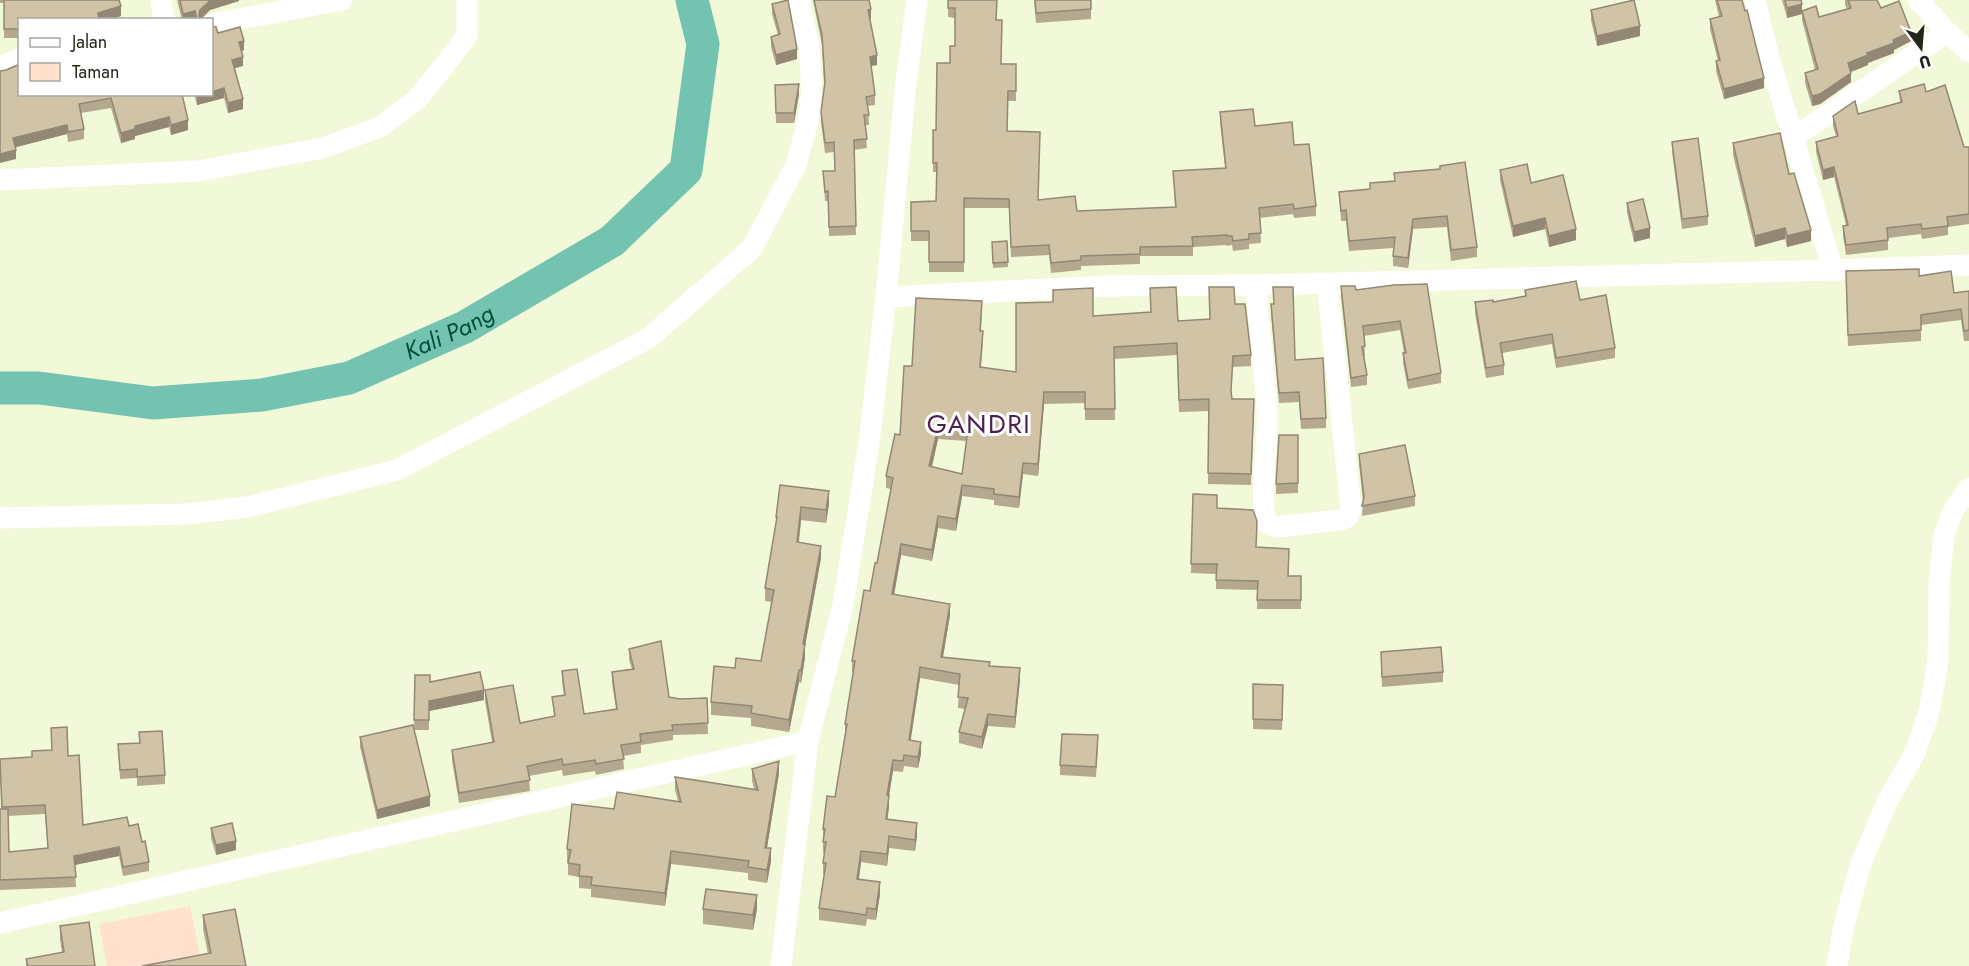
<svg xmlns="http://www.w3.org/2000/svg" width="1969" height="966" viewBox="0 0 1969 966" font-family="Jost,sans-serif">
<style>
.green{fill:#ffe1cd}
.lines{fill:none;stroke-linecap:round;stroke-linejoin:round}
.river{stroke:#74c3b1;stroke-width:33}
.minor{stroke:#fff;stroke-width:21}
.wall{fill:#b4a88e;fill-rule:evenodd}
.shaded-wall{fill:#928874}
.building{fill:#d1c3a5;stroke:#928874;stroke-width:1.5;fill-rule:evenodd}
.labels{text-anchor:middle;stroke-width:6;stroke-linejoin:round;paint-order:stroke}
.water-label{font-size:24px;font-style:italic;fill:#034c40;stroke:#fff}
.quarter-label{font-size:26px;letter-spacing:1.5px;fill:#4d2052;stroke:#fff}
</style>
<rect width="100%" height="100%" fill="#f2f9d8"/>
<path class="green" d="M 190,906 L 202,965 L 107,966 L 99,924 Z"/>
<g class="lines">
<path class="river" id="s1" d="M 0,388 L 39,388 L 153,403 L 262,395 L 349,378 L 465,327 L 612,241 L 686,170 L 703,44 L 692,0"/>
<g class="minor">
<path d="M 161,0 L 164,20"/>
<path d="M 1755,0 L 1768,54 L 1833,270"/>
<path d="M 1918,0 L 1947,32 L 1969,52"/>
<path d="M 212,24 L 342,0"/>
<path d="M 0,68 L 11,62 L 20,59"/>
<path d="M 1793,138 L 1947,32"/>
<path d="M 0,180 L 198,171 L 323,148 L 380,127 L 416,100 L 444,66 L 467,35 L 467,0"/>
<path d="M 1256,285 C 1258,327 1265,370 1267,413 C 1269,441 1258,501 1267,523 L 1276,527 L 1339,520 C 1346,519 1350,516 1351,508 L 1327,283"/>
<path d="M 886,297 L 906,82 L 917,0"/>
<path d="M 0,518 L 187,514 L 247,507 L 397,470 L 649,338 L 752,248 L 796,165 L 808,121 L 812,92 L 809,47 L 799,0"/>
<path d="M 0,923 L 808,741"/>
<path d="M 781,966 L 808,741 L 843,605 L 869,443 L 886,297 L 1106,286 L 1256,285 L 1833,270 L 1969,265"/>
<path d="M 1837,966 L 1843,930 L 1860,866 L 1887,802 L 1915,753 L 1929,712 L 1938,661 L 1939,583 L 1944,535 L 1953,511 L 1969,488"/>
</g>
</g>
<g class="wall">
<path d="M 0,0 L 119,0 L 121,16 L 109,20 L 20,20 L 20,38 L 4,38 L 4,3 L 0,3 Z"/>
<path d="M 177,0 L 239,0 L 239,1 L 210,10 L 201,20 L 182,20 Z"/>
<path d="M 813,0 L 869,0 L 871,19 L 870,19 L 877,65 L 871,66 L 875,95 L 875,105 L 868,106 L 869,125 L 865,125 L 867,148 L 854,150 L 856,235 L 829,236 L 828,201 L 825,201 L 823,171 L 835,171 L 834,152 L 825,153 L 821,122 L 821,112 L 824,85 L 822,45 Z"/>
<path d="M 948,0 L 997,20 L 1001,64 L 1016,64 L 1016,101 L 1008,101 L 1007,131 L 1038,200 L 1077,211 L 1175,207 L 1173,171 L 1225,168 L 1220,122 L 1220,112 L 1255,126 L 1294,145 L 1316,206 L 1316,216 L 1294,218 L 1293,214 L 1260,218 L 1261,243 L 1249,244 L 1249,249 L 1233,251 L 1232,245 L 1227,246 L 1227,245 L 1193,247 L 1193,256 L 1140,256 L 1140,264 L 1081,266 L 1081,270 L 1051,273 L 1049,255 L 1011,257 L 1009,208 L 964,208 L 964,272 L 929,272 L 929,241 L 911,241 L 911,202 L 936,201 L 937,172 L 933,172 L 933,130 L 936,130 L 950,63 L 955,46 L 955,18 L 948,17 Z"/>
<path d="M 1034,0 L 1091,0 L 1091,19 L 1036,23 Z"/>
<path d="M 1715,0 L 1742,0 L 1764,88 L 1724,99 L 1716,71 L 1716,61 L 1718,61 L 1710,29 L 1710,19 L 1719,17 Z"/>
<path d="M 1782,0 L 1801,0 L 1802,11 L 1819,17 L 1847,9 L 1845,4 L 1845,0 L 1877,0 L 1881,8 L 1911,41 L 1894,50 L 1894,53 L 1868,63 L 1868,65 L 1851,72 L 1851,82 L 1820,104 L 1812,106 L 1805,83 L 1805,73 L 1815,70 L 1802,20 L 1802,14 L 1787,18 Z"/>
<path d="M 772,4 L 797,59 L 776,65 L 771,47 L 771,37 L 778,35 L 772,14 Z"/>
<path d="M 1591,10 L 1640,36 L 1597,46 L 1591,20 Z"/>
<path d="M 218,33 L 244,50 L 242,51 L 243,66 L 235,68 L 243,109 L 228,113 L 224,98 L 197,105 L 194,94 L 212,94 Z"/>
<path d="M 6,70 L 20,94 L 182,94 L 188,130 L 171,135 L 169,127 L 135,136 L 135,139 L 121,143 L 111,108 L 81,113 L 84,129 L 84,139 L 68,142 L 67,134 L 15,147 L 16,159 Z"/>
<path d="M 775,85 L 799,94 L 794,123 L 776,123 Z"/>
<path d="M 1899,91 L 1926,92 L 1964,147 L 1969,147 L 1969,224 L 1948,227 L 1948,235 L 1922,239 L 1921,234 L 1888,238 L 1888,250 L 1846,255 L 1843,236 L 1843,226 L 1846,225 L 1834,177 L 1823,180 L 1816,152 L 1816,142 L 1836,136 L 1833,126 L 1833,116 L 1858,114 L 1900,102 Z"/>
<path d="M 1672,142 L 1708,216 L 1708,225 L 1682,229 L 1672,152 Z"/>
<path d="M 1733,143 L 1789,174 L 1811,241 L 1787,247 L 1785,239 L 1755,247 L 1733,155 Z"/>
<path d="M 1440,169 L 1477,247 L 1477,257 L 1451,261 L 1447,227 L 1413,229 L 1408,268 L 1393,266 L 1393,248 L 1349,251 L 1346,221 L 1341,221 L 1339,192 L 1370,189 L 1394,181 L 1394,173 Z"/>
<path d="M 1500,170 L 1531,183 L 1576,240 L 1549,247 L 1545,229 L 1513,237 L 1500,180 Z"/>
<path d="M 1627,203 L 1650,238 L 1634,242 L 1627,213 Z"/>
<path d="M 1007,241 L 1008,267 L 993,268 L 992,242 Z"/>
<path d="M 1846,271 L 1919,276 L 1954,293 L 1969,291 L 1969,341 L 1964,341 L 1961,320 L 1921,325 L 1921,341 L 1848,346 Z"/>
<path d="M 1394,285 L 1441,373 L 1441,383 L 1408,389 L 1403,363 L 1403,353 L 1404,353 L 1400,330 L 1364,336 L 1365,356 L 1364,356 L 1367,375 L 1367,385 L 1351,387 L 1341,296 L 1341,286 L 1356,290 Z"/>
<path d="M 1150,288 L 1178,321 L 1210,319 L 1235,304 L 1251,355 L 1251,366 L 1233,367 L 1231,394 L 1232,399 L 1254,411 L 1251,485 L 1208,484 L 1209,411 L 1179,412 L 1177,355 L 1114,359 L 1115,420 L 1085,420 L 1085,403 L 1044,404 L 1038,476 L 1023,474 L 1019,508 L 994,505 L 994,500 L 962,496 L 956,531 L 938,528 L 932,561 L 901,555 L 894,595 L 950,615 L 943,657 L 990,666 L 1020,680 L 1015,728 L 988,726 L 982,749 L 959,743 L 959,732 L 965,709 L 958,708 L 959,685 L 920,678 L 910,741 L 921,754 L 918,768 L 904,766 L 903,772 L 893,771 L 889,795 L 889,807 L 887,820 L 917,835 L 915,851 L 889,848 L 887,866 L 861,862 L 859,879 L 880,894 L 876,920 L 867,919 L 866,926 L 819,920 L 819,908 L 824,874 L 823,874 L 823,863 L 825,853 L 823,853 L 823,829 L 835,797 L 845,735 L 845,724 L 854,672 L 852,672 L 852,661 L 877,563 L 891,489 L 886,488 L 886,476 L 900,435 L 912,366 L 982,312 L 981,331 L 983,342 L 981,368 L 1016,372 L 1093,316 L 1151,312 ZM 938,439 L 967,441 L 962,474 L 932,467 Z"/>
<path d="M 1525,290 L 1580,300 L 1615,348 L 1615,358 L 1556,368 L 1552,344 L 1502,353 L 1504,365 L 1504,375 L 1486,378 L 1475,313 L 1475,302 L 1493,302 L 1525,296 Z"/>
<path d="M 1271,304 L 1295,360 L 1326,418 L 1326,428 L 1301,429 L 1299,402 L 1279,403 L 1271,314 Z"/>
<path d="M 1298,435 L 1298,493 L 1276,494 L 1276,484 Z"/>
<path d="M 1359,454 L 1415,496 L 1415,506 L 1362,516 L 1363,501 L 1359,464 Z"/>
<path d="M 780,485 L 829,504 L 826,523 L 801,520 L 799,542 L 821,558 L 805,646 L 805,657 L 801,683 L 799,682 L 789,732 L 751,726 L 751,718 L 711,715 L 711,702 L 735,668 L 761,661 L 772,602 L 765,601 L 765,588 L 776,526 L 776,517 Z"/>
<path d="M 1193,494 L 1217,508 L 1256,547 L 1289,558 L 1288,576 L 1301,576 L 1301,609 L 1257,609 L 1257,590 L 1216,589 L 1216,574 L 1191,573 Z"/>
<path d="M 629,649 L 669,697 L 680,699 L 707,698 L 708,734 L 673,735 L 673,740 L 641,745 L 641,753 L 623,756 L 624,769 L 596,775 L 595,771 L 563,776 L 562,770 L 529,776 L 530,791 L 459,803 L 452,760 L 452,750 L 492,742 L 485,701 L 485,690 L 520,723 L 554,716 L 552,697 L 564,695 L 562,682 L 562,671 L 584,714 L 616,709 L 612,683 L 612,672 L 632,669 L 629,660 Z"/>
<path d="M 1381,652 L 1443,672 L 1443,682 L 1382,687 Z"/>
<path d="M 415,675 L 430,682 L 484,700 L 429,711 L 429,730 L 414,730 L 430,806 L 377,819 L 360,747 L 360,737 L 414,730 Z"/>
<path d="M 1253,684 L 1283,685 L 1282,730 L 1253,729 Z"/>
<path d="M 139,732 L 165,775 L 165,784 L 137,786 L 137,778 L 120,779 L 118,744 L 139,743 Z"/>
<path d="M 1098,745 L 1096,777 L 1060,775 L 1060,765 Z"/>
<path d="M 68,756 L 83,825 L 129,826 L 142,842 L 149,862 L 149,871 L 123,876 L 119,856 L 75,865 L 76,887 L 0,890 L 0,809 L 1,809 L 0,759 ZM 45,814 L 48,848 L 9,852 L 8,816 Z"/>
<path d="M 752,769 L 779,773 L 767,848 L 771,861 L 767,883 L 748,880 L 748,873 L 671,864 L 665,906 L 591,897 L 591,889 L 579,888 L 579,877 L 568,875 L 568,862 L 567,862 L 567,849 L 614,809 L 678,801 L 675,790 L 675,777 L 754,789 L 752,781 Z"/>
<path d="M 211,828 L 236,850 L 216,855 L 211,838 Z"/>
<path d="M 703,909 L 757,909 L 753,930 L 703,924 Z"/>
<path d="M 203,915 L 246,966 L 208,954 L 203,929 Z"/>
<path d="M 60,926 L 95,966 L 26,966 L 26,959 L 62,953 L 60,939 Z"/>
</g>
<g class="shaded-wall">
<path d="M 212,0 L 239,0 L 239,1 L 210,10 L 199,20 L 200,10 L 210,1 Z"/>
<path d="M 1802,4 L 1802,14 L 1787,18 L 1787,8 Z"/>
<path d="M 121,6 L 121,16 L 109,20 L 98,20 L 98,13 Z"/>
<path d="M 871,9 L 871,19 L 868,20 L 868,10 Z"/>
<path d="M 195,11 L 195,20 L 183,20 L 183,14 Z"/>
<path d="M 1640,26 L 1640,36 L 1597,46 L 1597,36 Z"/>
<path d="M 1911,32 L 1911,41 L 1894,50 L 1894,53 L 1868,63 L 1868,65 L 1848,73 L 1848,63 Z"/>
<path d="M 244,41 L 244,50 L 239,52 L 239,42 Z"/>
<path d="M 797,49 L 797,59 L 776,65 L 776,55 Z"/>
<path d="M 877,55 L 877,65 L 870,66 L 870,57 Z"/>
<path d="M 243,57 L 243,66 L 232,69 L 232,60 Z"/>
<path d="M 1851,73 L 1851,82 L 1820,104 L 1812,106 L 1812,96 Z"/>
<path d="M 1764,78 L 1764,88 L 1724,99 L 1724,89 Z"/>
<path d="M 799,84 L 799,94 L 794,123 L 794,113 Z"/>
<path d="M 224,88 L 224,98 L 197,105 L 197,95 L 212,94 L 212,92 Z"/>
<path d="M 243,99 L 243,109 L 228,113 L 228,103 Z"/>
<path d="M 169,117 L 169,127 L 135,136 L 135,139 L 121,143 L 121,133 L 135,126 Z"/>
<path d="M 188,120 L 188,130 L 171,135 L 171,125 Z"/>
<path d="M 67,125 L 67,134 L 13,148 L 13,138 Z"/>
<path d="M 16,150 L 16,159 L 0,163 L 0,154 Z"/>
<path d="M 1834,167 L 1834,177 L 1823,180 L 1823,170 Z"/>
<path d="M 1545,218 L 1545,229 L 1513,237 L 1513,226 Z"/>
<path d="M 1413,219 L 1413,229 L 1408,268 L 1408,258 Z"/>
<path d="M 1650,228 L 1650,238 L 1634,242 L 1634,232 Z"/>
<path d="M 1785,228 L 1785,239 L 1755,247 L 1755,236 Z"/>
<path d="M 1576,229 L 1576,240 L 1549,247 L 1549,236 Z"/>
<path d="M 1811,230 L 1811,241 L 1787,247 L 1787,236 Z"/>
<path d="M 1044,392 L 1044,404 L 1038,476 L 1038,464 Z"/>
<path d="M 938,428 L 938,439 L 929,478 L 929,466 Z"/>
<path d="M 1023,463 L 1023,474 L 1019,508 L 1019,497 Z"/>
<path d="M 962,485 L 962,496 L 956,531 L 956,519 Z"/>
<path d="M 829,491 L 829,504 L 826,523 L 826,510 Z"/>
<path d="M 801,507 L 801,520 L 797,554 L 797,542 Z"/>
<path d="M 938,516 L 938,528 L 932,561 L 932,550 Z"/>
<path d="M 901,544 L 901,555 L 892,606 L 892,594 Z"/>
<path d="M 821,546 L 821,558 L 805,646 L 805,657 L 801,683 L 801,670 L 803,644 Z"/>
<path d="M 950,604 L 950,615 L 941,668 L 941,657 Z"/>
<path d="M 920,667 L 920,678 L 909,752 L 909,740 Z"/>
<path d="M 1020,668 L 1020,680 L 1015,728 L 1015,717 Z"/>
<path d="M 799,670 L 799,682 L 789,732 L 789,720 Z"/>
<path d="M 484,690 L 484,700 L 429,711 L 429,730 L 429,701 Z"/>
<path d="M 988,714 L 988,726 L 982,749 L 982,737 Z"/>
<path d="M 921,742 L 921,754 L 918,768 L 918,757 Z"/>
<path d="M 893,760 L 893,771 L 887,807 L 887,795 Z"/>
<path d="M 779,761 L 779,773 L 765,860 L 765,848 Z"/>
<path d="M 889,795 L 889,807 L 886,831 L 886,819 Z"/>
<path d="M 430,796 L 430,806 L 377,819 L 377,810 Z"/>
<path d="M 917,823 L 917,835 L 915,851 L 915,840 Z"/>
<path d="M 889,836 L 889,848 L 887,866 L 887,854 Z"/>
<path d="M 236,841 L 236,850 L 216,855 L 216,845 Z"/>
<path d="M 119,847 L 119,856 L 74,865 L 74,856 Z"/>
<path d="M 771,848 L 771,861 L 767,883 L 767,870 Z"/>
<path d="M 671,851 L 671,864 L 665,906 L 665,893 Z"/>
<path d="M 861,851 L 861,862 L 857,890 L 857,879 Z"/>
<path d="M 880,882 L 880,894 L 876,920 L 876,909 Z"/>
<path d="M 757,895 L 757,909 L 753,930 L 753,915 Z"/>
</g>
<g class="building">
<path d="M 4,0 L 119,0 L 121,6 L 98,13 L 99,20 L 20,20 L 20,29 L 4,29 Z"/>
<path d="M 180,0 L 212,0 L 210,1 L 200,10 L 199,16 L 201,20 L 197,20 L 195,11 L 183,14 Z"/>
<path d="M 788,0 L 797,49 L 776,55 L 771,37 L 780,34 L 772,4 Z"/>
<path d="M 814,0 L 869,0 L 871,9 L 868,10 L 877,55 L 870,57 L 875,95 L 866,97 L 869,115 L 864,115 L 867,139 L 854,140 L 856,226 L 829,227 L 828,191 L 825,192 L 823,171 L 835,171 L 834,142 L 825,143 L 821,112 L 825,82 L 822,35 Z"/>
<path d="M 948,0 L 997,0 L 996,20 L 1002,20 L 1001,64 L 1016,64 L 1016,91 L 1008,91 L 1007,131 L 1040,132 L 1038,200 L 1075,196 L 1077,211 L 1176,207 L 1173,171 L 1226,168 L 1220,112 L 1253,109 L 1255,126 L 1292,122 L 1294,145 L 1309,144 L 1316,206 L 1294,209 L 1293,204 L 1259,208 L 1261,233 L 1249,234 L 1249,239 L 1233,241 L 1232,236 L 1227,236 L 1227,235 L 1192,237 L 1193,246 L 1140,247 L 1140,254 L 1081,256 L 1081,260 L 1051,263 L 1049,245 L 1011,247 L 1009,199 L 964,198 L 964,262 L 929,262 L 929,231 L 911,231 L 911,202 L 936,201 L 937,163 L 933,163 L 933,130 L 936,130 L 937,63 L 950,63 L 950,46 L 955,46 L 955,8 L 948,8 Z"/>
<path d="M 1035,0 L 1091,0 L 1091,9 L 1036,13 Z"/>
<path d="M 1634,0 L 1640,26 L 1597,36 L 1591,10 Z"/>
<path d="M 1717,0 L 1742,0 L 1745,11 L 1747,10 L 1764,78 L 1724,89 L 1716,61 L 1720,60 L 1710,19 L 1722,16 Z"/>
<path d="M 1785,0 L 1801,0 L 1802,4 L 1787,8 Z"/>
<path d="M 1848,0 L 1877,0 L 1881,8 L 1899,1 L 1911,32 L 1893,40 L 1894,43 L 1867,53 L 1868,55 L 1848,63 L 1851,73 L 1820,94 L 1812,96 L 1805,73 L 1818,69 L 1802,11 L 1816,6 L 1819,17 L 1851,8 Z"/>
<path d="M 212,26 L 216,27 L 218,33 L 240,27 L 244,41 L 239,42 L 243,57 L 232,60 L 243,99 L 228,103 L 224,88 L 212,92 Z"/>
<path d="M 20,64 L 20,94 L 182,94 L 188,120 L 171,125 L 169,117 L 135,126 L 135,129 L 121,133 L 111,98 L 79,104 L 84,129 L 68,132 L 67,125 L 13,138 L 16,150 L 0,154 L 0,71 L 6,70 Z"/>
<path d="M 799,84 L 794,113 L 776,113 L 775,85 Z"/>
<path d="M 1924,84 L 1926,92 L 1945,85 L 1964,147 L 1969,147 L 1969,214 L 1947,217 L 1948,226 L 1922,229 L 1921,224 L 1887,228 L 1888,240 L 1846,245 L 1843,226 L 1848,225 L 1834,167 L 1823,170 L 1816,142 L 1838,136 L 1833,116 L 1855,101 L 1858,114 L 1902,102 L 1899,91 Z"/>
<path d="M 1780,133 L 1789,174 L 1794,173 L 1811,230 L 1787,236 L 1785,228 L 1755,236 L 1733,143 Z"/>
<path d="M 1698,138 L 1708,216 L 1682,219 L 1672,142 Z"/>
<path d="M 1465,162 L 1477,247 L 1451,250 L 1447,216 L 1413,219 L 1408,258 L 1393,256 L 1395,237 L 1349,241 L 1346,210 L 1341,211 L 1339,192 L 1370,189 L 1370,183 L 1395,181 L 1394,173 L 1440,169 L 1440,166 Z"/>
<path d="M 1527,164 L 1531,183 L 1563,175 L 1576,229 L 1549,236 L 1545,218 L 1513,226 L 1500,170 Z"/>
<path d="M 1643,199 L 1650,228 L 1634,232 L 1627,203 Z"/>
<path d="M 1007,241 L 1008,262 L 993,263 L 992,242 Z"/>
<path d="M 1919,269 L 1919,276 L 1951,271 L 1954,293 L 1969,291 L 1969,330 L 1964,331 L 1961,309 L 1921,315 L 1921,330 L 1848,335 L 1846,271 Z"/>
<path d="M 1576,281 L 1580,300 L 1606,295 L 1615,348 L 1556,358 L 1552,334 L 1500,343 L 1504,365 L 1486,368 L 1475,302 L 1493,300 L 1493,302 L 1526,296 L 1525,290 Z"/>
<path d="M 1427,284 L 1441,373 L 1408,380 L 1403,353 L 1406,353 L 1400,321 L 1363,326 L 1365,346 L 1362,347 L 1367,375 L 1351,378 L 1341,286 L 1355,286 L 1356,290 L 1394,285 Z"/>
<path d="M 1176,287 L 1178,321 L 1210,319 L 1209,287 L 1234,287 L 1235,304 L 1245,304 L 1251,355 L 1233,356 L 1231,391 L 1232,399 L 1254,399 L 1251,474 L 1208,473 L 1209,399 L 1179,400 L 1177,343 L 1114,347 L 1115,409 L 1085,409 L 1085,392 L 1044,392 L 1038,464 L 1023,463 L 1019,497 L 994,494 L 994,489 L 962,485 L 956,519 L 938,516 L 932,550 L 901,544 L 892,594 L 950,604 L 941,657 L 990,662 L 989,666 L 1020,668 L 1015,717 L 988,714 L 982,737 L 959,732 L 968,698 L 958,697 L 960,674 L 920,667 L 909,740 L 921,742 L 918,757 L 904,755 L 903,761 L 893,760 L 887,795 L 889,795 L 886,819 L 917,823 L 915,840 L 889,836 L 887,854 L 861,851 L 857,879 L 880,882 L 876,909 L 867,908 L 866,915 L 819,908 L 826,863 L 823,863 L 826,842 L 823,842 L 825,829 L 823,829 L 827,796 L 835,797 L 847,724 L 845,724 L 855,661 L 852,661 L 864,590 L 870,591 L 875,563 L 877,563 L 893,478 L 886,476 L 895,434 L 900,435 L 904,366 L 912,366 L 916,298 L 982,301 L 980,331 L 983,331 L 980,367 L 1016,372 L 1016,303 L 1053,302 L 1053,290 L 1093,288 L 1093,316 L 1151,312 L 1150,288 ZM 938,428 L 968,429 L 962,474 L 929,466 Z"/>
<path d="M 1273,287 L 1293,287 L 1295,360 L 1323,358 L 1326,418 L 1301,419 L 1299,392 L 1279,393 L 1271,304 L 1274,304 Z"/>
<path d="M 1279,435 L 1298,435 L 1298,483 L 1276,484 Z"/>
<path d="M 1405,445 L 1415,496 L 1362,506 L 1364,497 L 1359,454 Z"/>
<path d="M 780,485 L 829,491 L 826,510 L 801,507 L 797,542 L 821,546 L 803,644 L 805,644 L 801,670 L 799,670 L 789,720 L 751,713 L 752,706 L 711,702 L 714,666 L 735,668 L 736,658 L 761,661 L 774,590 L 765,588 L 777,517 L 776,517 Z"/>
<path d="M 1193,494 L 1217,495 L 1217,508 L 1253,510 L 1257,521 L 1256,547 L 1289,549 L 1288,576 L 1301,576 L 1301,600 L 1257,600 L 1258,581 L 1216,580 L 1217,564 L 1191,564 Z"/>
<path d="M 661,641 L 669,697 L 680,699 L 707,698 L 708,723 L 672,725 L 673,730 L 640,734 L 641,742 L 621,745 L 624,759 L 596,764 L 595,760 L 563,765 L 562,759 L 527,766 L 530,780 L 459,793 L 452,750 L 494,742 L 485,690 L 513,685 L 520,723 L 555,716 L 552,697 L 565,695 L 562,671 L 577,669 L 584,714 L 617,709 L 612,672 L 634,669 L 629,649 Z"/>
<path d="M 1441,647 L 1443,672 L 1382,677 L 1381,652 Z"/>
<path d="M 480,672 L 484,690 L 429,701 L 429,720 L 414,720 L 415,675 L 430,675 L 430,682 Z"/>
<path d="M 1253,684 L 1283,685 L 1282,720 L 1253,719 Z"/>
<path d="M 413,725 L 430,796 L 377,810 L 360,737 Z"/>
<path d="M 67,727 L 68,756 L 79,755 L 83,825 L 127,817 L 129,826 L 138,824 L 142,842 L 145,841 L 149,862 L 123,867 L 119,847 L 74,856 L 76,877 L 0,880 L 0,809 L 8,809 L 9,852 L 48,848 L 45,805 L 2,807 L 0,759 L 32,757 L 32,751 L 52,750 L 51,728 Z"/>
<path d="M 162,731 L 165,775 L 137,777 L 137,769 L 120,770 L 118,744 L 140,743 L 139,732 Z"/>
<path d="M 1062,734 L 1098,735 L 1096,767 L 1060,765 Z"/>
<path d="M 779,761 L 765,848 L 771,848 L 767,870 L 748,867 L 749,861 L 671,851 L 665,893 L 591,885 L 592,877 L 579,876 L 580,865 L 568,863 L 571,850 L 567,849 L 572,804 L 614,809 L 617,792 L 681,802 L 675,777 L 758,790 L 752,769 Z"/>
<path d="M 232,823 L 236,841 L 216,845 L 211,828 Z"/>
<path d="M 706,889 L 757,895 L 753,915 L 703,909 Z"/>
<path d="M 235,909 L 246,966 L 142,966 L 211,953 L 203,915 Z"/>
<path d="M 89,922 L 95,966 L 28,966 L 26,959 L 64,952 L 60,926 Z"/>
</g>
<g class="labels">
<g class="water-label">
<text dy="8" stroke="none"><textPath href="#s1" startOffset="462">Kali Pang</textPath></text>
</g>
<g class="quarter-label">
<text x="979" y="433">GANDRI</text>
</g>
</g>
<rect x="18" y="18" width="195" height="78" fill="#ffffff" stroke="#a7a8a3" stroke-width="1.5"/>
<rect x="30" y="38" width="30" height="9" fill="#ffffff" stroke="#a7a8a3" stroke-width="1.5"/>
<text x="72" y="48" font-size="18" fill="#24261a">Jalan</text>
<rect x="30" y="63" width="30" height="18" fill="#ffe1cd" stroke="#a7a8a3" stroke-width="1.5"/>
<text x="72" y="78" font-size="18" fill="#24261a">Taman</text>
<g transform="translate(1921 48) rotate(164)" stroke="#ffffff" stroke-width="4.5" paint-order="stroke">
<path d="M0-4.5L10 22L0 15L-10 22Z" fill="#24261a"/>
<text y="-9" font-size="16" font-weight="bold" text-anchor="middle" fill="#24261a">U</text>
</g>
</svg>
